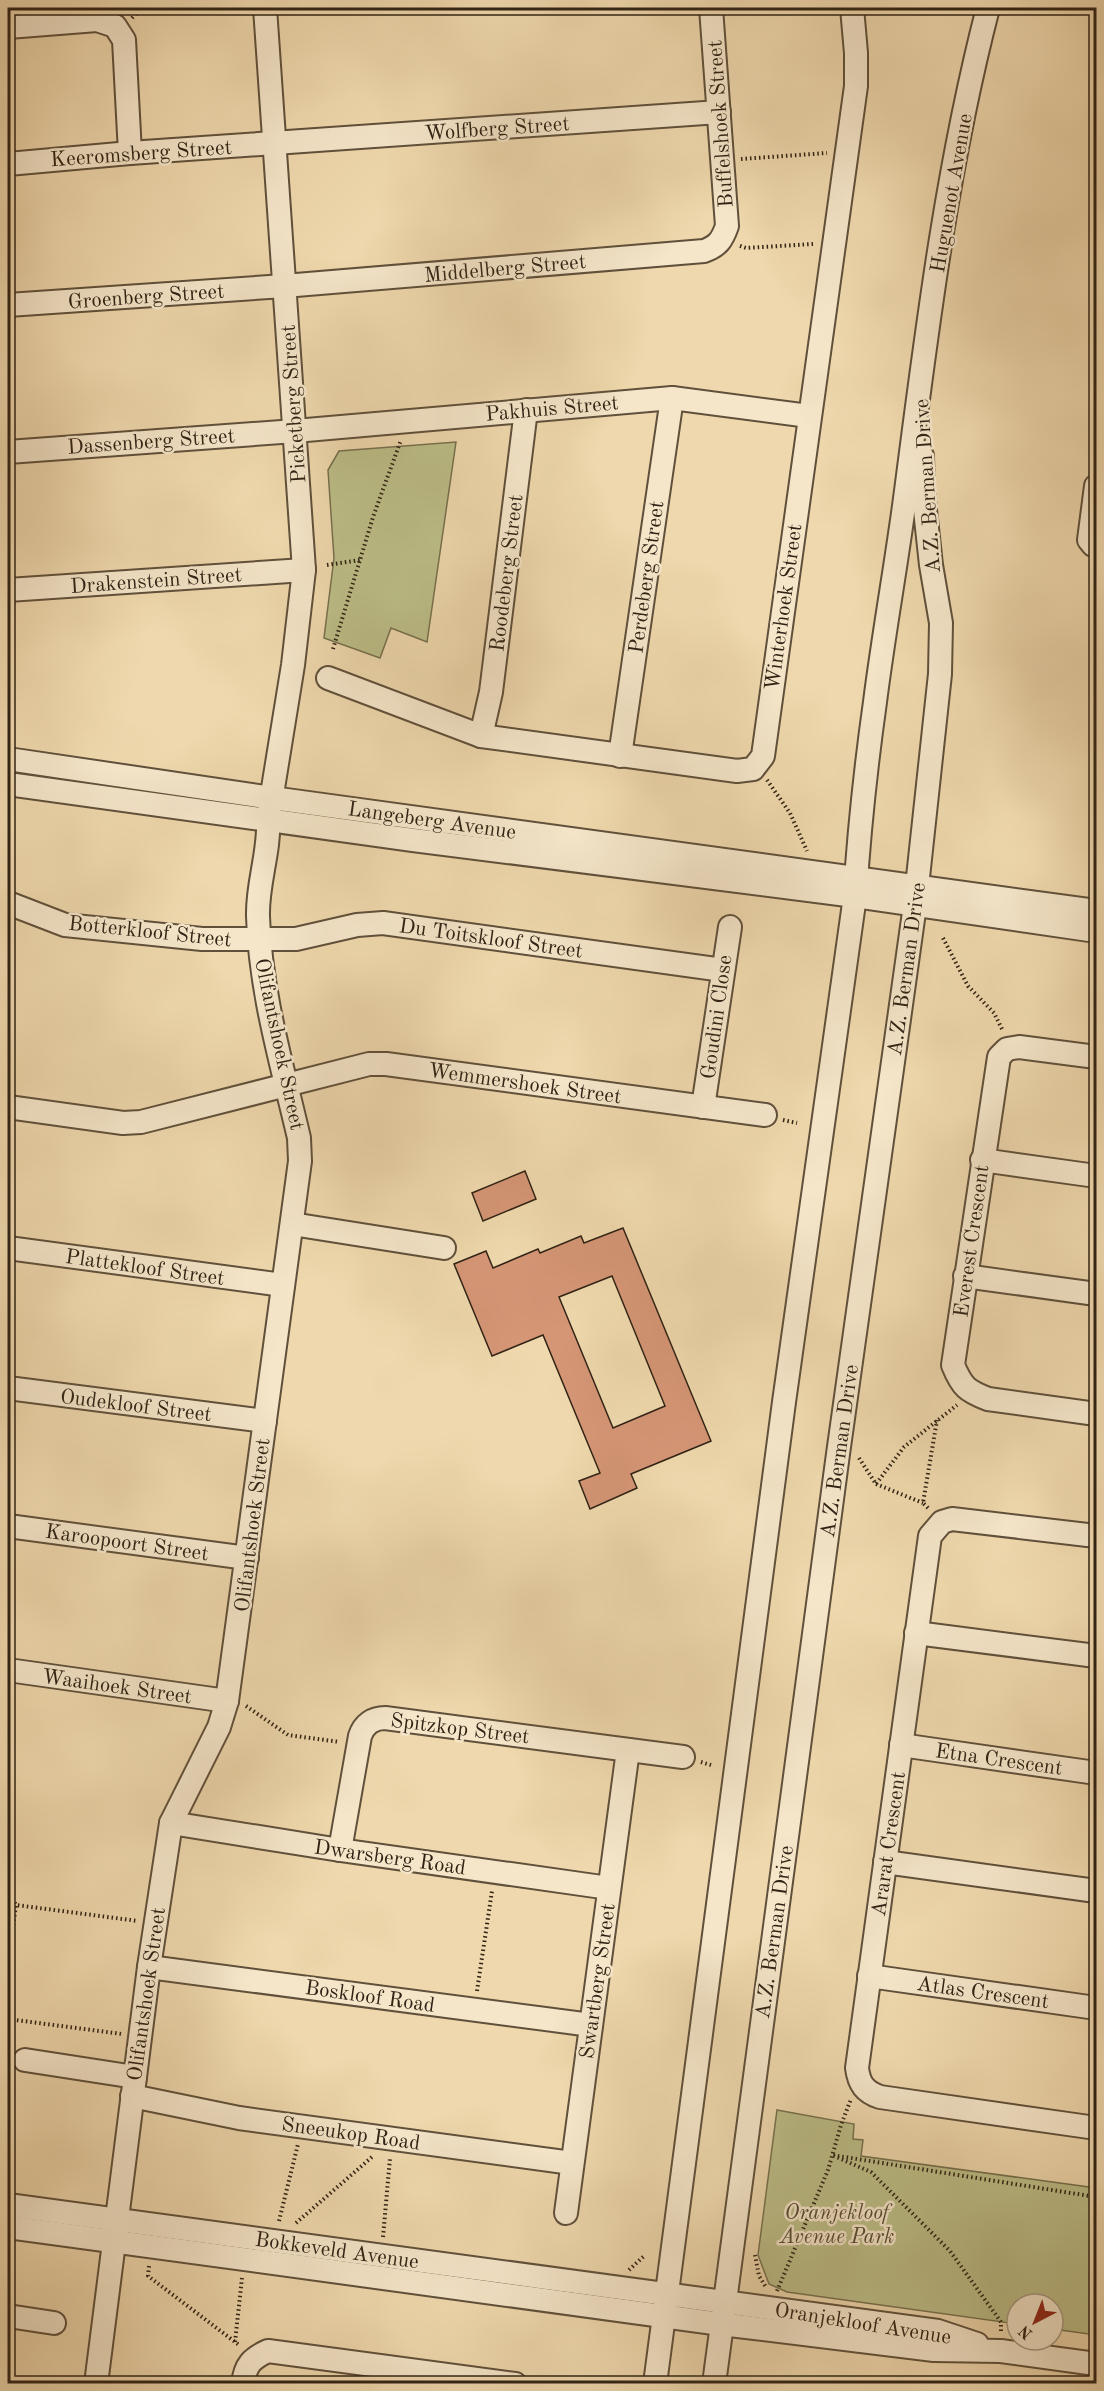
<svg xmlns="http://www.w3.org/2000/svg" width="1104" height="2391" viewBox="0 0 1104 2391" font-family="'Old Standard TT',serif">
<style>
.green{fill:#bcbe88;stroke:#76704e;stroke-width:1.5}
.building{fill:#d59676;stroke:#302315;stroke-width:1.5;fill-rule:evenodd}
.lines{fill:none;stroke-linecap:round;stroke-linejoin:round}
.minor-casing{stroke:#60503b;stroke-width:26}
.path{stroke:#302315;stroke-width:4;stroke-dasharray:1.5 3;stroke-linecap:butt}
.minor{stroke:#f5e6ca;stroke-width:22}
.labels{text-anchor:middle;stroke-width:5;stroke-linejoin:round;paint-order:stroke}
.street-label{font-size:21px;fill:#302315;stroke:#f5e6ca}
.park-label{font-size:21px;font-style:italic;fill:#534a32;stroke:#f5e6ca}
</style>
<rect width="100%" height="100%" fill="#efd8ad"/>
<filter id="stains"><feTurbulence type="fractalNoise" baseFrequency=".00333" numOctaves="4"/><feColorMatrix values="0 0 0 0 .2 0 0 0 0 .09 0 0 0 0 .02 0 0 0 .5 -.17"/></filter>
<radialGradient id="worn" r=".72"><stop offset=".6" stop-color="#630" stop-opacity="0"/><stop offset="1" stop-color="#630" stop-opacity=".3"/></radialGradient>
<g class="green">
<path d="M 456,442 L 427,642 L 391,628 L 380,658 L 324,638 L 334,558 L 328,470 L 339,451 Z"/>
<path d="M 777,2110 L 854,2124 L 853,2139 L 863,2140 L 861,2156 L 1096,2188 L 1096,2335 L 1053,2329 L 1053,2304 L 1017,2304 L 1017,2324 L 787,2292 L 769,2284 L 758,2255 Z"/>
</g>
<g class="building">
<path d="M 525,1171 L 536,1199 L 483,1221 L 472,1193 Z"/>
<path d="M 623,1228 L 711,1441 L 631,1474 L 637,1488 L 590,1509 L 579,1481 L 600,1473 L 543,1335 L 492,1356 L 454,1264 L 486,1251 L 493,1268 L 538,1249 L 540,1253 L 581,1236 L 584,1243 ZM 612,1276 L 665,1406 L 613,1428 L 559,1297 Z"/>
</g>
<g class="lines">
<defs>
<g id="minor">
<path d="M 8,27 L 97,20 L 115,26 L 124,40 L 130,153"/>
<path d="M 8,164 L 130,153 L 719,112"/>
<path d="M 8,305 L 284,286 L 704,251 C 718,246 722,240 727,226 L 711,8"/>
<path d="M 8,452 L 295,431 L 672,398 L 809,416"/>
<path d="M 1096,486 L 1089,540 L 1093,545 L 1096,546"/>
<path d="M 8,590 L 304,570"/>
<path d="M 328,678 L 481,736 L 737,771 L 753,769 L 763,756 L 856,86 L 856,53 L 852,8"/>
<path d="M 481,736 L 491,692 L 526,410"/>
<path d="M 620,756 L 672,398"/>
<path d="M 8,759 L 272,798 L 1096,911"/>
<path d="M 8,784 L 413,840 L 855,896 L 1096,931"/>
<path d="M 8,903 L 65,925 L 202,939 L 296,939 L 357,925 L 383,923 L 723,970"/>
<path d="M 1096,1057 L 1019,1047 L 1007,1049 L 999,1057 L 953,1365 C 962,1387 967,1391 988,1399 L 1096,1414"/>
<path d="M 8,1107 L 123,1123 L 141,1122 L 369,1064 L 386,1064 L 765,1115"/>
<path d="M 703,1107 L 730,927"/>
<path d="M 982,1160 L 1096,1176"/>
<path d="M 292,1224 L 444,1248"/>
<path d="M 8,1248 L 283,1285"/>
<path d="M 965,1276 L 1096,1294"/>
<path d="M 8,1388 L 265,1421"/>
<path d="M 8,1526 L 247,1558"/>
<path d="M 1096,1536 L 952,1519 L 942,1522 L 930,1536 L 857,2068 C 859,2084 865,2092 880,2097 L 1096,2128"/>
<path d="M 916,1633 L 1096,1656"/>
<path d="M 8,1670 L 227,1701"/>
<path d="M 901,1745 L 1096,1773"/>
<path d="M 171,1823 L 340,1850 L 609,1888"/>
<path d="M 340,1850 L 360,1736 C 364,1724 373,1718 385,1718 L 683,1757"/>
<path d="M 885,1862 L 1096,1891"/>
<path d="M 149,1967 L 591,2025"/>
<path d="M 869,1976 L 1096,2008"/>
<path d="M 25,2060 L 135,2077"/>
<path d="M 132,2096 L 239,2118 L 572,2163"/>
<path d="M 8,2205 L 938,2331 L 977,2344"/>
<path d="M 566,2213 L 628,1750"/>
<path d="M 8,2227 L 721,2324 L 934,2350 L 1001,2351 L 1096,2364"/>
<path d="M 8,2316 L 54,2323"/>
<path d="M 96,2384 L 149,1967 L 171,1823 L 219,1727 L 227,1701 L 300,1161 L 299,1138 C 282,1065 260,991 258,916 C 257,883 270,852 268,819 L 293,665 L 304,570 L 265,8"/>
<path d="M 243,2384 C 245,2365 252,2358 268,2351 L 515,2384"/>
<path d="M 655,2384 L 784,1402 L 855,896 C 859,831 866,766 875,702 C 884,631 897,561 906,491 C 927,329 947,166 988,8"/>
<path d="M 714,2384 L 838,1454 L 915,905 L 940,674 L 941,623 L 931,565 L 923,491 L 922,456"/>
</g>
</defs>
<use href="#minor" class="minor-casing"/>
<g class="path">
<path d="M 132,18 L 141,8"/>
<path d="M 741,159 L 827,153"/>
<path d="M 740,246 L 746,248 L 813,244"/>
<path d="M 327,565 L 360,560"/>
<path d="M 333,649 L 373,517 L 401,440"/>
<path d="M 767,780 L 790,813 L 807,851"/>
<path d="M 943,938 L 968,986 L 994,1013 L 1003,1031"/>
<path d="M 783,1120 L 797,1123"/>
<path d="M 859,1458 L 876,1484 L 904,1447 L 957,1405"/>
<path d="M 876,1484 L 923,1503"/>
<path d="M 928,1508 L 923,1503 L 937,1420"/>
<path d="M 246,1706 L 288,1735 L 340,1742"/>
<path d="M 701,1762 L 711,1765"/>
<path d="M 8,1891 L 16,1905 L 138,1921"/>
<path d="M 8,1906 L 16,1905 L 8,1963"/>
<path d="M 477,1991 L 492,1891"/>
<path d="M 8,2019 L 122,2034"/>
<path d="M 279,2221 L 298,2144"/>
<path d="M 296,2223 L 372,2157"/>
<path d="M 383,2237 L 390,2158"/>
<path d="M 755,2255 L 759,2276 L 766,2287"/>
<path d="M 149,2266 L 148,2276 L 239,2345"/>
<path d="M 629,2270 L 644,2256"/>
<path d="M 777,2291 L 828,2170 L 841,2125 L 851,2099"/>
<path d="M 1001,2331 L 1001,2322 L 950,2251 L 871,2172 L 832,2155 L 1096,2197"/>
<path d="M 235,2342 L 242,2278"/>
</g>
<use href="#minor" class="minor"/>
</g>
<g class="labels">
<g class="street-label">
<text transform="translate(720 124) rotate(-94)" y="7">Buffelshoek Street</text>
<text transform="translate(497 128) rotate(-4)" y="7">Wolfberg Street</text>
<text transform="translate(141 153) rotate(-4)" y="7">Keeromsberg Street</text>
<text transform="translate(951 193) rotate(-80)" y="7">Huguenot Avenue</text>
<text transform="translate(505 268) rotate(-5)" y="7">Middelberg Street</text>
<text transform="translate(146 296) rotate(-4)" y="7">Groenberg Street</text>
<text transform="translate(293 404) rotate(-94)" y="7">Picketberg Street</text>
<text transform="translate(552 408) rotate(-5)" y="7">Pakhuis Street</text>
<text transform="translate(151 441) rotate(-4)" y="7">Dassenberg Street</text>
<text transform="translate(927 486) rotate(-94)" y="7">A.Z. Berman Drive</text>
<text transform="translate(506 573) rotate(-83)" y="7">Roodeberg Street</text>
<text transform="translate(646 577) rotate(-82)" y="7">Perdeberg Street</text>
<text transform="translate(156 580) rotate(-4)" y="7">Drakenstein Street</text>
<text transform="translate(783 607) rotate(-82)" y="7">Winterhoek Street</text>
<text transform="translate(432 820) rotate(8)" y="7">Langeberg Avenue</text>
<text transform="translate(150 931) rotate(6)" y="7">Botterkloof Street</text>
<text transform="translate(491 938) rotate(8)" y="7">Du Toitskloof Street</text>
<text transform="translate(906 969) rotate(-82)" y="7">A.Z. Berman Drive</text>
<text transform="translate(716 1017) rotate(-82)" y="7">Goudini Close</text>
<text transform="translate(280 1044) rotate(78)" y="7">Olifantshoek Street</text>
<text transform="translate(525 1083) rotate(8)" y="7">Wemmershoek Street</text>
<text transform="translate(971 1241) rotate(-82)" y="7">Everest Crescent</text>
<text transform="translate(145 1267) rotate(8)" y="7">Plattekloof Street</text>
<text transform="translate(136 1405) rotate(7)" y="7">Oudekloof Street</text>
<text transform="translate(839 1451) rotate(-82)" y="7">A.Z. Berman Drive</text>
<text transform="translate(252 1525) rotate(-83)" y="7">Olifantshoek Street</text>
<text transform="translate(127 1542) rotate(8)" y="7">Karoopoort Street</text>
<text transform="translate(117 1686) rotate(8)" y="7">Waaihoek Street</text>
<text transform="translate(460 1728) rotate(7)" y="7">Spitzkop Street</text>
<text transform="translate(999 1759) rotate(8)" y="7">Etna Crescent</text>
<text transform="translate(888 1844) rotate(-82)" y="7">Ararat Crescent</text>
<text transform="translate(390 1857) rotate(8)" y="7">Dwarsberg Road</text>
<text transform="translate(774 1932) rotate(-82)" y="7">A.Z. Berman Drive</text>
<text transform="translate(597 1981) rotate(-82)" y="7">Swartberg Street</text>
<text transform="translate(983 1992) rotate(8)" y="7">Atlas Crescent</text>
<text transform="translate(146 1994) rotate(-82)" y="7">Olifantshoek Street</text>
<text transform="translate(370 1996) rotate(8)" y="7">Boskloof Road</text>
<text transform="translate(351 2133) rotate(8)" y="7">Sneeukop Road</text>
<text transform="translate(337 2250) rotate(8)" y="7">Bokkeveld Avenue</text>
<text transform="translate(863 2323) rotate(9)" y="7">Oranjekloof Avenue</text>
</g>
<g class="park-label">
<text x="837" y="2219">Oranjekloof<tspan x="837" dy="24">Avenue Park</tspan></text>
</g>
</g>
<rect width="1104" height="2391" fill="none" stroke="#efd8ad" stroke-width="30"/>
<rect x="9" y="9" width="1086" height="2373" fill="none" stroke="#302315" stroke-width="3"/>
<rect x="15" y="15" width="1074" height="2361" fill="none" stroke="#302315" stroke-width="1.5"/>
<g transform="translate(1035 2322) rotate(222)"><circle r="28" fill="#f5e6ca" stroke="#a69882" stroke-width="1.5"/>
<path d="M0-4.5L10 22L0 15L-10 22Z" fill="#8f2418"/>
<text y="-9" font-size="16" font-weight="bold" text-anchor="middle" fill="#302315">N</text>
</g>
<rect width="100%" height="100%" filter="url(#stains)"/>
<rect width="100%" height="100%" fill="url(#worn)"/>
</svg>
